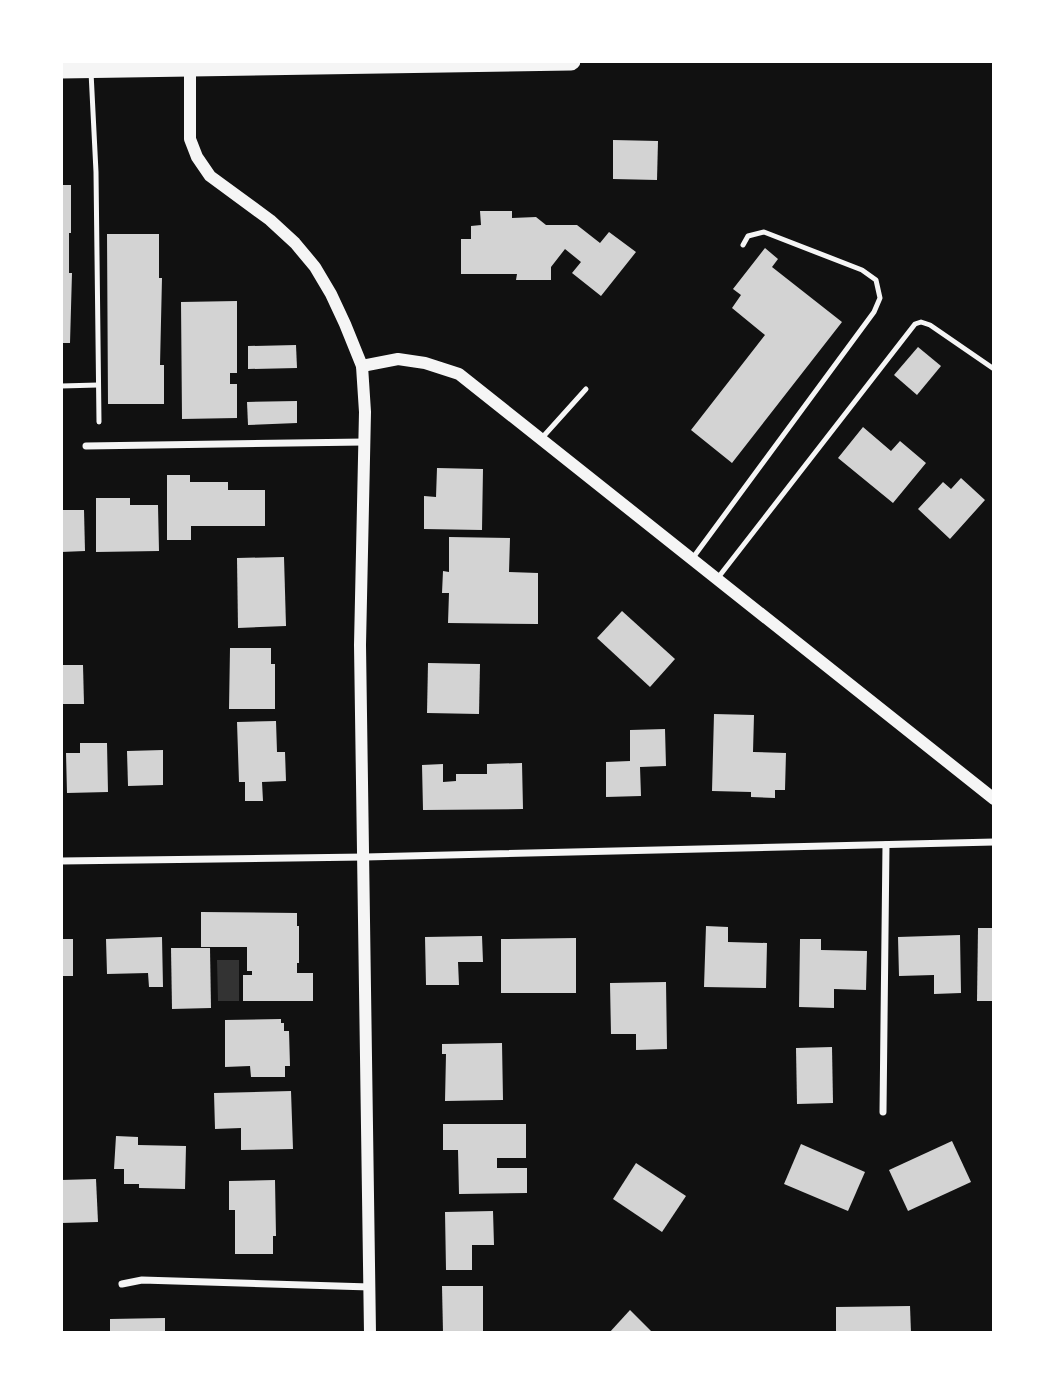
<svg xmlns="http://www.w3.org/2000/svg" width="1055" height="1394" viewBox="0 0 1055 1394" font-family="'Source Serif 4',serif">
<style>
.water{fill:#333}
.building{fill:#d3d3d3}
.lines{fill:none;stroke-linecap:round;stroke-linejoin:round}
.service{stroke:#f5f5f5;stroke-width:5}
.minor{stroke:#f5f5f5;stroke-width:7}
.tertiary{stroke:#f5f5f5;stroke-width:12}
.trunk{stroke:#f5f5f5;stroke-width:19}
</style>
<rect width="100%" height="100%" fill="#111"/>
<path class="water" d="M 217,960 L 239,960 L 239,1001 L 218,1001 Z"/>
<g class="building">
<path d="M 613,140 L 658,141 L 657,180 L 613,179 Z"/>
<path d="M 61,185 L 71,185 L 71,233 L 69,233 L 69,273 L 72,273 L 70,343 L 61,343 Z"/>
<path d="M 480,211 L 512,211 L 512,218 L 536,217 L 546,225 L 577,225 L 600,243 L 609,232 L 636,252 L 601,296 L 572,273 L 581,262 L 565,249 L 551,267 L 551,280 L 516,280 L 517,274 L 461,274 L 461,239 L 471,239 L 471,226 L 481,225 Z"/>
<path d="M 107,234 L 159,234 L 159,278 L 162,278 L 160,365 L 164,365 L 164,404 L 108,404 Z"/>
<path d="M 765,248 L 778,259 L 772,267 L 842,322 L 732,463 L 691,430 L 765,335 L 732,308 L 741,295 L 733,289 Z"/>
<path d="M 237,301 L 237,373 L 230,373 L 230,384 L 237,384 L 237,418 L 182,419 L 181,302 Z"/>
<path d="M 296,345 L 297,368 L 248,369 L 248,346 Z"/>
<path d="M 918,347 L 941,366 L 917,395 L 894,375 Z"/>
<path d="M 297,401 L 297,423 L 248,425 L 247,402 Z"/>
<path d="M 863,427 L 891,451 L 900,441 L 926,463 L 893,503 L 838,458 Z"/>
<path d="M 437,468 L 483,469 L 482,530 L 424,529 L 424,496 L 436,497 Z"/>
<path d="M 167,475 L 190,475 L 190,482 L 228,482 L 228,490 L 265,490 L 265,526 L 191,526 L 191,540 L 167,540 Z"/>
<path d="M 961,478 L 985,500 L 950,539 L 918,509 L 943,482 L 951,489 Z"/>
<path d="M 96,498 L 130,498 L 130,505 L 158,505 L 159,551 L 96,552 Z"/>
<path d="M 61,510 L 84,510 L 85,551 L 61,552 Z"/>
<path d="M 449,537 L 510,538 L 509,572 L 538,573 L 538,624 L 448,623 L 449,593 L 442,593 L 443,571 L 449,572 Z"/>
<path d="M 284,557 L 286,626 L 238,628 L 237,558 Z"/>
<path d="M 622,611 L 675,659 L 650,687 L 597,638 Z"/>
<path d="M 230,648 L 271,648 L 271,664 L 275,664 L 275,709 L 229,709 Z"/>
<path d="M 428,663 L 480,664 L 479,714 L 427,713 Z"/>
<path d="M 61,665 L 83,665 L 84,704 L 61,704 Z"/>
<path d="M 714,714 L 754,715 L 753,752 L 786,753 L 785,790 L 775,790 L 775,798 L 751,797 L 751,792 L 712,791 Z"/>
<path d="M 276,721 L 277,752 L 285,752 L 286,781 L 262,782 L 263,801 L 245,801 L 245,782 L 239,782 L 237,722 Z"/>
<path d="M 665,729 L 666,766 L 640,767 L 641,796 L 606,797 L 606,762 L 630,761 L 630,730 Z"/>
<path d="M 80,743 L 107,743 L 108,792 L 67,793 L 66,753 L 80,753 Z"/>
<path d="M 163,750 L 163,785 L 128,786 L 127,751 Z"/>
<path d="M 522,763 L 523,809 L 423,810 L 422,765 L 443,764 L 443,782 L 456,781 L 456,774 L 487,774 L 487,764 Z"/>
<path d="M 201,912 L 297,913 L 297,926 L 299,926 L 299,963 L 297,963 L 297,973 L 313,973 L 313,1001 L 243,1001 L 243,975 L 252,975 L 252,971 L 247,971 L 247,947 L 201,947 Z"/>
<path d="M 706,926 L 728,927 L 728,942 L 767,943 L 766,988 L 704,987 Z"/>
<path d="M 978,928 L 994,928 L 994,1001 L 977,1001 Z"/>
<path d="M 960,935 L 961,993 L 934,994 L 934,975 L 899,976 L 898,937 Z"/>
<path d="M 482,936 L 483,962 L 458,962 L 459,985 L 426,985 L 425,937 Z"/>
<path d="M 162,937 L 163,987 L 149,987 L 148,973 L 107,974 L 106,939 Z"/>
<path d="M 576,938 L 576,993 L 501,993 L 501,939 Z"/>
<rect x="61" y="939" width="12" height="37"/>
<path d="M 800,939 L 821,939 L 821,950 L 867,951 L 866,990 L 834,989 L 834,1008 L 799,1007 Z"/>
<path d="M 171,948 L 210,948 L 211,1008 L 172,1009 Z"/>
<path d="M 666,982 L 667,1049 L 636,1050 L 636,1034 L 611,1034 L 610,983 Z"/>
<path d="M 281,1019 L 281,1023 L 284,1023 L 284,1031 L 289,1031 L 290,1066 L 285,1066 L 285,1077 L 251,1077 L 250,1066 L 225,1067 L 225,1020 Z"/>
<path d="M 502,1043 L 503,1100 L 445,1101 L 446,1054 L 442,1054 L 442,1044 Z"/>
<path d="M 832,1047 L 833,1103 L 797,1104 L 796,1048 Z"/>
<path d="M 291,1091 L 293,1149 L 241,1150 L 241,1128 L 215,1129 L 214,1093 Z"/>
<path d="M 443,1124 L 526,1124 L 526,1158 L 497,1158 L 497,1168 L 527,1168 L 527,1193 L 459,1194 L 458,1150 L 443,1150 Z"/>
<path d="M 116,1136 L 138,1137 L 138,1145 L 186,1146 L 185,1189 L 139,1188 L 139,1184 L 124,1184 L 124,1169 L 114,1169 Z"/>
<path d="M 952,1141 L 971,1182 L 908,1211 L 889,1170 Z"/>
<path d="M 801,1144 L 865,1172 L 848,1211 L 784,1184 Z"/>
<path d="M 636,1163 L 686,1196 L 662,1232 L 613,1199 Z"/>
<path d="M 96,1179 L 98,1222 L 61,1223 L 61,1180 Z"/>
<path d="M 275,1180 L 276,1236 L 273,1236 L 273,1254 L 235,1254 L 235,1210 L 229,1210 L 229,1181 Z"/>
<path d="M 493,1211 L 494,1245 L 472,1245 L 472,1270 L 446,1270 L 445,1212 Z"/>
<path d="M 442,1286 L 483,1286 L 483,1333 L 443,1333 Z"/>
<path d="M 910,1306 L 911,1333 L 836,1333 L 836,1307 Z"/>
<path d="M 630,1310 L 651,1331 L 649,1333 L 609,1333 Z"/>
<path d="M 165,1318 L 165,1333 L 110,1333 L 110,1319 Z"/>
</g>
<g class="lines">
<g class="service">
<path d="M 91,72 L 96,172 L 99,422"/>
<path d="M 61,386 L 98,385"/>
<path d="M 541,439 L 586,389"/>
<path d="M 692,559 L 874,312 L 880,298 L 876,280 L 862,270 L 764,232 L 748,236 L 743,245"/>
<path d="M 717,579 L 915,324 L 921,322 L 930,325 L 994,369"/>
</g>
<g class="minor">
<path d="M 86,446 L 364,442"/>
<path d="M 61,861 L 365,857 L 994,842"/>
<path d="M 883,1112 L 886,845"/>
<path d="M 122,1284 L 142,1280 L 370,1287"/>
</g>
<g class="tertiary">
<path d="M 190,67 L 190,139 L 197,157 L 210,176 L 270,220 L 295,243 L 315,267 L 331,294 L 345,324 L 362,366 L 365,412 L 360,645 L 370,1333"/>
<path d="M 362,366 L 398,359 L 425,363 L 459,374 L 994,799"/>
</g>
<path class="trunk" d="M 61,69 L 571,61"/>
</g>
<rect width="1055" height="1394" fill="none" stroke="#ffffff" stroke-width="126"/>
</svg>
